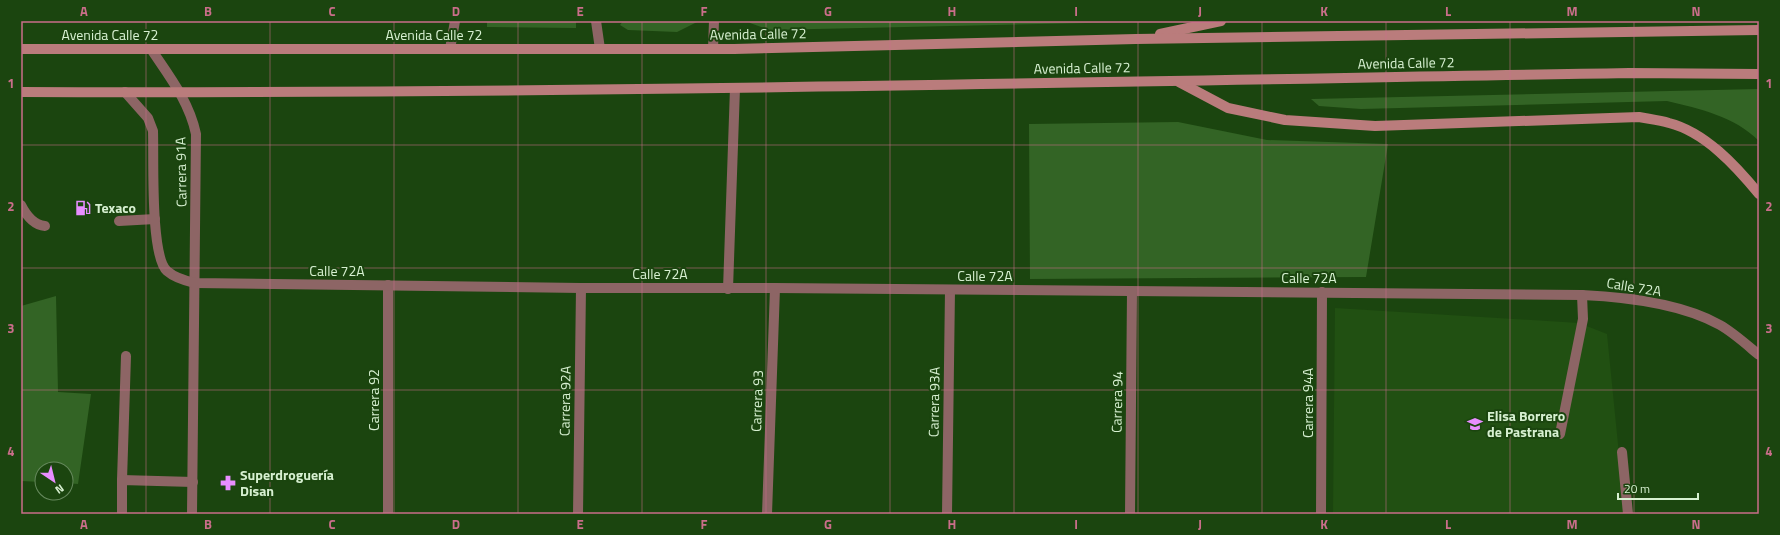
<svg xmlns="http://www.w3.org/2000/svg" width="1780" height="535" viewBox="0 0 1780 535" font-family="'Titillium Web',sans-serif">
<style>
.built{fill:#215012}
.green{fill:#336425}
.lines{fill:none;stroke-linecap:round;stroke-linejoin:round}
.service{stroke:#8d6565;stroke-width:10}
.minor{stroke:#8d6565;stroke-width:10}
.tertiary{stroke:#8d6565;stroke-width:10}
.secondary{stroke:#ba7c7c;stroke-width:10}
.grid{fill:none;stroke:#ca6e8a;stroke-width:1;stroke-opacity:0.55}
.labels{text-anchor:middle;stroke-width:4;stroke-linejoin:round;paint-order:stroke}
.street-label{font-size:14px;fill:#d7f0d1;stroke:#1b450f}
.poi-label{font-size:14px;font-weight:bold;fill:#d7f0d1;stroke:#1b450f;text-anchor:start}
.neatline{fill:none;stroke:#ca6e8a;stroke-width:1.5}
.grid-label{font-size:13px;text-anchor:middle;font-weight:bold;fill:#ca6e8a}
</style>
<rect width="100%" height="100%" fill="#1b450f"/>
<path class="built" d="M 1335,308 L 1579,323 L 1607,334 L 1625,514 L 1333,514 Z"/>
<g class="green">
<path d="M 487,21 L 576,21 L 576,28 L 487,27 Z"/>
<path d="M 623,21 L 699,21 L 677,32 L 628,30 L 620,25 Z"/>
<path d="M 749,21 L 1181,21 L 770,30 L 750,23 Z"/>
<path d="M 1759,89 L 1759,141 C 1734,116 1700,109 1667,101 L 1361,109 L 1319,106 L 1311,99 Z"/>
<path d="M 1178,122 L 1267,140 L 1388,144 L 1366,277 L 1030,279 L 1029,124 Z"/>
<path d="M 56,296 L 58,392 L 91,394 L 78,484 L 66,483 L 66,469 L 42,469 L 42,482 L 21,481 L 21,306 Z"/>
</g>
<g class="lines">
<g class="service">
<path d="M 596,21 L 600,49"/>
<path d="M 450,49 L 455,21"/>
<path d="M 21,205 C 26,215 34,225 45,226"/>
<path d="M 119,221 L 155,219"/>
<path d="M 1560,434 L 1583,319 L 1582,295"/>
<path d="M 122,480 L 126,356"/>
<path d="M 122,514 L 122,480 L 193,482"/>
</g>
<g class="minor">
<path d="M 713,49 L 714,21"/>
<path d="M 1622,452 L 1628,514"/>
<path d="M 388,514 L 388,285"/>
<path d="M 578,514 L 581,288"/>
<path d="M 767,514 L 775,288"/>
<path d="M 947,514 L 950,290"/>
<path d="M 1321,514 L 1322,292"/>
</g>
<g class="tertiary">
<path d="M 151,49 C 169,76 189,101 196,134 L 192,514"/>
<path d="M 125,92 L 148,118 L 153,131 C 154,157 150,256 167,271 C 175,278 186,281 195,283 L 581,288 L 775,288 L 1582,295 C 1626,297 1681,303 1720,325 C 1734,333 1747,345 1759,355"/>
<path d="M 728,289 L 735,88"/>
<path d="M 1130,514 L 1132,291"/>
</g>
<g class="secondary">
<path d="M 1160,34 L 1221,21"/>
<path d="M 21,49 L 734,49 L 1136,39 L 1759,30"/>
<path d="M 1179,82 L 1228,108 L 1285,120 L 1375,126 L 1639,117 C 1649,119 1659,120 1669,123 C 1705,132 1736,166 1759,194"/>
<path d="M 21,92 C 557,94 1093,82 1629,73 L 1759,74"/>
</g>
</g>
<path class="grid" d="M 146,21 L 146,514M 270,21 L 270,514M 394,21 L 394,514M 518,21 L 518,514M 642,21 L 642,514M 766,21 L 766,514M 890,21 L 890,514M 1014,21 L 1014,514M 1138,21 L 1138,514M 1262,21 L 1262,514M 1386,21 L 1386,514M 1510,21 L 1510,514M 1634,21 L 1634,514M 21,145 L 1759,145M 21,268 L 1759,268M 21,390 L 1759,390"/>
<defs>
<symbol id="fuel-bare" viewBox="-9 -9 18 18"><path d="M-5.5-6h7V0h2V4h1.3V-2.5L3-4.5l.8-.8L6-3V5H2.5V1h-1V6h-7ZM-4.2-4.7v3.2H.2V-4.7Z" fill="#e88eff" stroke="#1b450f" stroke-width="2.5" paint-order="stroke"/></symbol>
<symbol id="school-bare" viewBox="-9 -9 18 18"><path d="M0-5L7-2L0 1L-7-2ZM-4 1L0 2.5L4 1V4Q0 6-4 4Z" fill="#e88eff" stroke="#1b450f" stroke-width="2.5" paint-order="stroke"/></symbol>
<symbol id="pharmacy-bare" viewBox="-9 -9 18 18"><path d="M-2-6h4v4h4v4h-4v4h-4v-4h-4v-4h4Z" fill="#e88eff" stroke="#1b450f" stroke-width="2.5" paint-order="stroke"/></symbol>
</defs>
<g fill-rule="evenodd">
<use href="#fuel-bare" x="72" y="197" width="22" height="22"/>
<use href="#school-bare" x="1464" y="413" width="22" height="22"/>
<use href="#pharmacy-bare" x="217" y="472" width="22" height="22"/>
</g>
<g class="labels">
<g class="street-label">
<text transform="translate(758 34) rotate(-1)" y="5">Avenida Calle 72</text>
<text x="110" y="40">Avenida Calle 72</text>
<text x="434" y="40">Avenida Calle 72</text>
<text transform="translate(1406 63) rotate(-1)" y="5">Avenida Calle 72</text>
<text transform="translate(1082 68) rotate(-1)" y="5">Avenida Calle 72</text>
<text transform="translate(181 172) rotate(-91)" y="5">Carrera 91A</text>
<text x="337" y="276">Calle 72A</text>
<text x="660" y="279">Calle 72A</text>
<text x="985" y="281">Calle 72A</text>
<text x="1309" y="283">Calle 72A</text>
<text transform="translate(1634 287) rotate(9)" y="5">Calle 72A</text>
<text transform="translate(374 400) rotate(-90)" y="5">Carrera 92</text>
<text transform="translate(565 401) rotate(-89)" y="5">Carrera 92A</text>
<text transform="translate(757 401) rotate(-88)" y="5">Carrera 93</text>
<text transform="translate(934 402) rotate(-89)" y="5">Carrera 93A</text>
<text transform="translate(1117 402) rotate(-89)" y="5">Carrera 94</text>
<text transform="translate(1308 403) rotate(-90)" y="5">Carrera 94A</text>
</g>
<g class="poi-label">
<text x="95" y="213">Texaco</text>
<text x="1487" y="421">Elisa Borrero<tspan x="1487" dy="16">de Pastrana</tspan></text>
<text x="240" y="480">Superdroguería<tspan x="240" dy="16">Disan</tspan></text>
</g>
</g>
<rect width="1780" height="535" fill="none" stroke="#1b450f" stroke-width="44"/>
<g transform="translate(54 481) rotate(145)"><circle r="19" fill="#1b450f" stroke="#66895d"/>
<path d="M0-3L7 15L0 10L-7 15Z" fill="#e88eff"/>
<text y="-6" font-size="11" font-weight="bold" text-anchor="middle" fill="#d7f0d1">N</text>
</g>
<path d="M1618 493v6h80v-6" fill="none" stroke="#d7f0d1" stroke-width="2"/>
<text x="1624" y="493" font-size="12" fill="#d7f0d1" stroke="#1b450f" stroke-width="3" paint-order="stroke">20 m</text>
<rect x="22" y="22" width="1736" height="491" class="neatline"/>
<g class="grid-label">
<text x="84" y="16">A</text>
<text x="208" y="16">B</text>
<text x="332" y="16">C</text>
<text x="456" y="16">D</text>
<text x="580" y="16">E</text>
<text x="704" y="16">F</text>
<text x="828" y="16">G</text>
<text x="952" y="16">H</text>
<text x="1076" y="16">I</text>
<text x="1200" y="16">J</text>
<text x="1324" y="16">K</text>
<text x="1448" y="16">L</text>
<text x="1572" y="16">M</text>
<text x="1696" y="16">N</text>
<text x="11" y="88">1</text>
<text x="1769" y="88">1</text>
<text x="11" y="211">2</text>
<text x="1769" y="211">2</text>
<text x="11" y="333">3</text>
<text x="1769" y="333">3</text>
<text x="11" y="456">4</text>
<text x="1769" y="456">4</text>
<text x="84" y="529">A</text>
<text x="208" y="529">B</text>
<text x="332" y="529">C</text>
<text x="456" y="529">D</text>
<text x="580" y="529">E</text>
<text x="704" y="529">F</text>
<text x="828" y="529">G</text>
<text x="952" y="529">H</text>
<text x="1076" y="529">I</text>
<text x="1200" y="529">J</text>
<text x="1324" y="529">K</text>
<text x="1448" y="529">L</text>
<text x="1572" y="529">M</text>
<text x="1696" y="529">N</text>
</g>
</svg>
